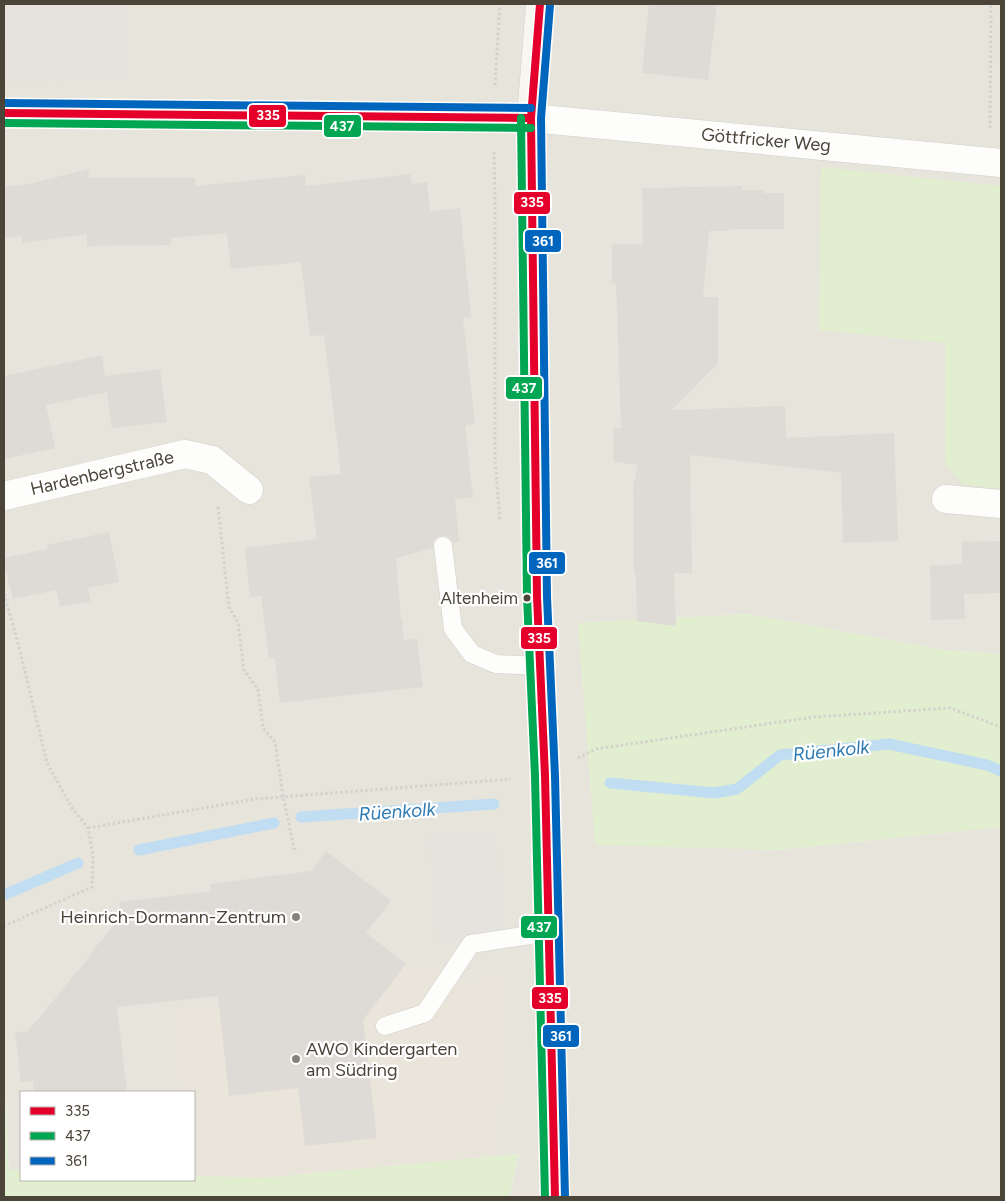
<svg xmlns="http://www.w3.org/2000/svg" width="1005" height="1201" viewBox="0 0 1005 1201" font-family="Figtree,sans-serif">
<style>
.residential{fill:#e7e4dc}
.education{fill:#eae5da}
.green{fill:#e1eecf}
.parking{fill:#e6e3df}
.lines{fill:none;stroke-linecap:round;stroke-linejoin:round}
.stream{stroke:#c0ddf1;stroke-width:11}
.building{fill:#dedbd6}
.lane-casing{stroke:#d2d0cb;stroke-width:19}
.street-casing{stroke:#d2d0cb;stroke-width:29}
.secondary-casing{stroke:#d3cfc5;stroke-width:29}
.path{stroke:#d3d2cc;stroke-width:3;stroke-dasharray:2.5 2.5;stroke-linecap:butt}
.lane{stroke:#fdfdfc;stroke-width:18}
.street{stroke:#fdfdfc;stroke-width:28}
.secondary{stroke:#f7f6f1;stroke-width:28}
.bus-1-casing{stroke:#fff;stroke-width:11}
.bus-2-casing{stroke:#fff;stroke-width:11}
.bus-3-casing{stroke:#fff;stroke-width:11}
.bus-1{stroke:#e4002b;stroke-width:8}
.bus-2{stroke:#00a651;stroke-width:8}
.bus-3{stroke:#0065bd;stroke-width:8}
.bus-dot{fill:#4b4439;stroke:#fff;stroke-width:2}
.poi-dot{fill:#868178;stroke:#fff;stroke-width:2}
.labels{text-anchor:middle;stroke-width:4.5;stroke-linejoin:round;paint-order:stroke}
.bus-label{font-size:17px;fill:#4b4439;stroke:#fff;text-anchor:end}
.street-label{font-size:18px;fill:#4b4439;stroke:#fff}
.poi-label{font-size:18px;fill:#4b4439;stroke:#fff;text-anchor:end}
.water-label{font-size:19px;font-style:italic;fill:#2e7ab2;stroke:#fff}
.line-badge{stroke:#fff;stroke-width:2}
.badge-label{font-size:14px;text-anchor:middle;font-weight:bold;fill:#fff}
</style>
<rect width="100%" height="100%" fill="#f4f2ee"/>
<path class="residential" d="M 4,4 L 1001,4 L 1001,654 L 944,650 L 748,614 L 578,624 L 778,850 L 1001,827 L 1001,1197 L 509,1197 L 519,1154 L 263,1178 L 194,1176 L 194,1092 L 21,1092 L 21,1170 L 9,1170 L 4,1080 Z"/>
<path class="education" d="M 366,933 L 406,964 L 439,966 L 466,983 L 505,971 L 499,1156 L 263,1178 L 194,1176 L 194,1092 L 181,1092 L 173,1012 L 281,998 Z"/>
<g class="green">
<path d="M 821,167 L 1001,186 L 1001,489 L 962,484 L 945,463 L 945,343 L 819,330 Z"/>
<path d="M 748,614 L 944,650 L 1001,654 L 1001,827 L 778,850 L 595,845 L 578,623 Z"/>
<path d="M 4,1080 L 9,1170 L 21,1170 L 21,1180 L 194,1180 L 194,1176 L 263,1178 L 519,1154 L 509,1197 L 4,1197 Z"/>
</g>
<g class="parking">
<path d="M 4,4 L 125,4 L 128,78 L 6,82 L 6,41 L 4,41 Z"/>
<path d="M 495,832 L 504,935 L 439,941 L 429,838 Z"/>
</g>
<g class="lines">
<g class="stream">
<path d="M 610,783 L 714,793 L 737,789 L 780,755 L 889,744 L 987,765 L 1001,771"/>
<path d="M 301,817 L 494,804"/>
<path d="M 139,850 L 274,823"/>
<path d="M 4,895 L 78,863"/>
</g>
</g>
<g class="building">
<path d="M 649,4 L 717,4 L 708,80 L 642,73 Z"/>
<path d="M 89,169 L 88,178 L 195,178 L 195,186 L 305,175 L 306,186 L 410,174 L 412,184 L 427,182 L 430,211 L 460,208 L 471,317 L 463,318 L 475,424 L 465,425 L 473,497 L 455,499 L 459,542 L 453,543 L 451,539 L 448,536 L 441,536 L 436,538 L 433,541 L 433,548 L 396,558 L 401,620 L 402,619 L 404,640 L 417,639 L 423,687 L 280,703 L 275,658 L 269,659 L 261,596 L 250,597 L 245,548 L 317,539 L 309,477 L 341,474 L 324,335 L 310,336 L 301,262 L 231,269 L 227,233 L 171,238 L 171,245 L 87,246 L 87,234 L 22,243 L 21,236 L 4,238 L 4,187 L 33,183 Z"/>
<path d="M 742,186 L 742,190 L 763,190 L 764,193 L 784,193 L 784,229 L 729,229 L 729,231 L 709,231 L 703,297 L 718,297 L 718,363 L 672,410 L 785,406 L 786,438 L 894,433 L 898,541 L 843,543 L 841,473 L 690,455 L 692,573 L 674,573 L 676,626 L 637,621 L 636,574 L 634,574 L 633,488 L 638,465 L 614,462 L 613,428 L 621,428 L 616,283 L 612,283 L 612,244 L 643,244 L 642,188 Z"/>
<path d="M 102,355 L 105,376 L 160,369 L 167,422 L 112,428 L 107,392 L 46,405 L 55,448 L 4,459 L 4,376 Z"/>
<path d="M 109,532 L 119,582 L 88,588 L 91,601 L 60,607 L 56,590 L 13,599 L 4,565 L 4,558 L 47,549 L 47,545 Z"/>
<path d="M 1001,541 L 1001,593 L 964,594 L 965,619 L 931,620 L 930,566 L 962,564 L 962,542 Z"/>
<path d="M 326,851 L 391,901 L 366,933 L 406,964 L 363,1020 L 377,1138 L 305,1146 L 298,1088 L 229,1096 L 218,996 L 117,1007 L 127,1092 L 34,1092 L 33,1081 L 21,1082 L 15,1033 L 28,1031 L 91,955 L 90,954 L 121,916 L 119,902 L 211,891 L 210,884 L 311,871 Z"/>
</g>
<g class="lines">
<defs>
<g id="lane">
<path d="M 443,546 L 453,629 L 472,654 L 496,664 L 540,666"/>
<path d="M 385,1026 L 425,1013 L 471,944 L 549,932"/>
</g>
<g id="street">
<path d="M 4,113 L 531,118 L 1001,163"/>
<path d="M 4,496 L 185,454 L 212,460 L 249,490"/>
<path d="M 946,499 L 1001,504"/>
</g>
<path id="secondary" d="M 540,4 L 531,118 L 537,597 L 545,776 L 555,1197"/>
</defs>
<use href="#lane" class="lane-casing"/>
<use href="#street" class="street-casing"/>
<use href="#secondary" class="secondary-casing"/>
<g class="path">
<path d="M 495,85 L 500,4"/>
<path d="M 990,128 L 991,4"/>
<path d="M 494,152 L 495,204 L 495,459 L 500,520"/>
<path d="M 218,507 L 229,607 L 238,623 L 244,670 L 258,689 L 263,728 L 275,742 L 283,796 L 295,853"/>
<path d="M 4,594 L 18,643 L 47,763 L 72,808 L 88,828 L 93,856 L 92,887 L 4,926"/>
<path d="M 578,758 L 596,749 L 814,717 L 950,708 L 1001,727"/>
<path d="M 88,828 L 255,799 L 511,779"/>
</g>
<use href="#lane" class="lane"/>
<use href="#street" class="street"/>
<use href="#secondary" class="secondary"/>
<defs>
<g id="bus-1">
<path d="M 540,4 L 531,118 L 537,597 L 545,776 L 555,1197"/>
<path d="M 4,113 L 531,118"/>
</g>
<g id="bus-2">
<path d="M 521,118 L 527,597 L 535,776 L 545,1197"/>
<path d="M 4,123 L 531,128"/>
</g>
<g id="bus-3">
<path d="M 550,5 L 541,118 L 547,597 L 555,776 L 565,1197"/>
<path d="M 4,103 L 531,108"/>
</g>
</defs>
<use href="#bus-1" class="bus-1-casing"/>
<use href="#bus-2" class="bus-2-casing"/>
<use href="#bus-3" class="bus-3-casing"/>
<use href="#bus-1" class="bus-1"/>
<use href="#bus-2" class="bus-2"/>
<use href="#bus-3" class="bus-3"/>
</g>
<circle class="bus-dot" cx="527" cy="598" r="4.5"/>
<g class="poi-dot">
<circle cx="296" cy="917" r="5"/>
<circle cx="296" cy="1059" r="5"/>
</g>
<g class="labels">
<g class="bus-label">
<text x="518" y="604">Altenheim</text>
</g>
<g class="street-label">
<text transform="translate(766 140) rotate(5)" y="6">Göttfricker Weg</text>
<text transform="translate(102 473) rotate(-13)" y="6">Hardenbergstraße</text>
</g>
<g class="poi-label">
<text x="286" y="923">Heinrich-Dormann-Zentrum</text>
<text x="306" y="1055" text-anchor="start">AWO Kindergarten<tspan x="306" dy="21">am Südring</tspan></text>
</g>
<g class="water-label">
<text transform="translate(831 750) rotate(-6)" y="7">Rüenkolk</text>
<text transform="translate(397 811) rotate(-4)" y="7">Rüenkolk</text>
</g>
</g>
<g class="line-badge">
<rect x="248" y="104" width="39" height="24" rx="5" fill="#e4002b"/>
<rect x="323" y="114" width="39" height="24" rx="5" fill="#00a651"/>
<rect x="513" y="191" width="38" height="24" rx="5" fill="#e4002b"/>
<rect x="524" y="229" width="38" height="24" rx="5" fill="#0065bd"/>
<rect x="505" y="376" width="38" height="24" rx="5" fill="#00a651"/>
<rect x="528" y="551" width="38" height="24" rx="5" fill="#0065bd"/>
<rect x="520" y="626" width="38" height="24" rx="5" fill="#e4002b"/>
<rect x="520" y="915" width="38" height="24" rx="5" fill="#00a651"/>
<rect x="531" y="986" width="38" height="24" rx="5" fill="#e4002b"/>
<rect x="542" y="1024" width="38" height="24" rx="5" fill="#0065bd"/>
</g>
<g class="badge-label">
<text x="268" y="120">335</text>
<text x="342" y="131">437</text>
<text x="532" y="207">335</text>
<text x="543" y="246">361</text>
<text x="524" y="393">437</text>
<text x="547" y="568">361</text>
<text x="539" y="643">335</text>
<text x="539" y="932">437</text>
<text x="550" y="1003">335</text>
<text x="561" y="1041">361</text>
</g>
<rect width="1005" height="1201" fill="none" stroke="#4b4439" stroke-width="10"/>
<rect x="20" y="1091" width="175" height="90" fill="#ffffff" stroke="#b7b4b0"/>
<rect x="30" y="1107" width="25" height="8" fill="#e4002b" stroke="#b7b4b0"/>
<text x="65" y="1116" font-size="15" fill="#4b4439">335</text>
<rect x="30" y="1132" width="25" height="8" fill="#00a651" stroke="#b7b4b0"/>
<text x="65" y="1141" font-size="15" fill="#4b4439">437</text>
<rect x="30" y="1157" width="25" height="8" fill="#0065bd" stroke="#b7b4b0"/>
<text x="65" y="1166" font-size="15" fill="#4b4439">361</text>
</svg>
